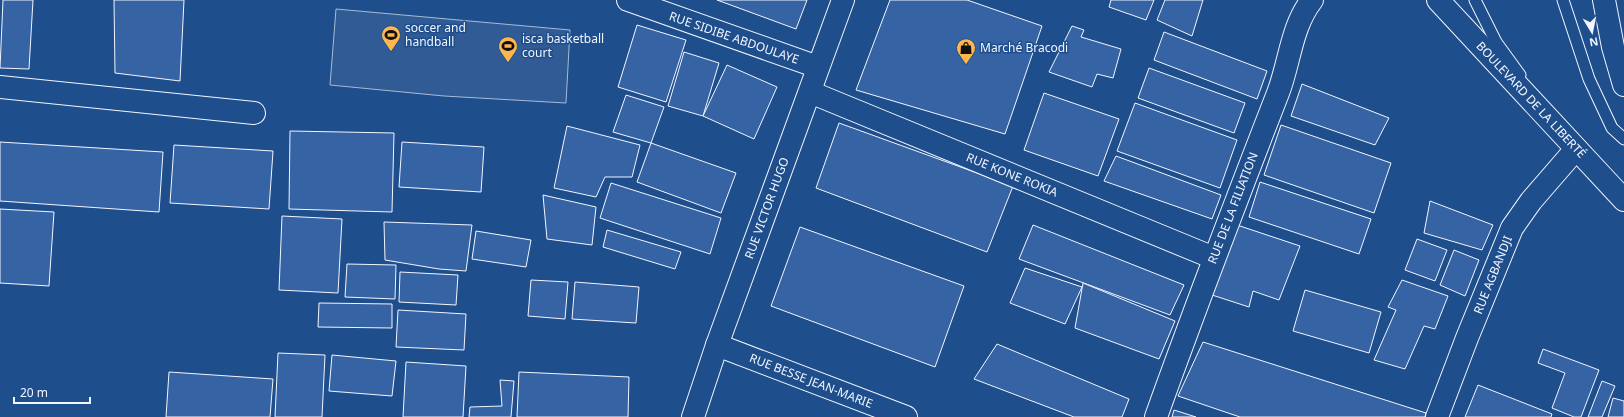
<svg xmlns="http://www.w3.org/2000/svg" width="1624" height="417" viewBox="0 0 1624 417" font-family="'Noto Sans',sans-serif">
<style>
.built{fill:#305b95;stroke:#a8bbd7}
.building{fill:#3563a3;stroke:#f2f6ff}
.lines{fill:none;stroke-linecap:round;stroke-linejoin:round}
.service-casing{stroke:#f2f6ff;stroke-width:13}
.minor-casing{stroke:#f2f6ff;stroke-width:24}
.secondary-casing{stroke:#f2f6ff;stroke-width:24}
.service{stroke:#1f4e8c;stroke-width:11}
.minor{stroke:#1f4e8c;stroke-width:22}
.secondary{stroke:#1f4e8c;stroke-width:22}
.labels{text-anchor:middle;stroke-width:3;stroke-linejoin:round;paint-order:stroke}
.poi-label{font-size:12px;fill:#f2f6ff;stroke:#1f4e8c;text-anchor:start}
.street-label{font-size:12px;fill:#f2f6ff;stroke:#1f4e8c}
</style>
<rect width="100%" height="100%" fill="#1f4e8c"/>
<path class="built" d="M 336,9 L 570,30 L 566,103 L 444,96 L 330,85 Z"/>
<g class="building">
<path d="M 3,0 L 33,0 L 29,69 L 0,68 Z"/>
<path d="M 114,0 L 184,0 L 180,81 L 115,73 Z"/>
<path d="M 717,0 L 807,0 L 796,29 Z"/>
<path d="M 890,0 L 967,0 L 1042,26 L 1005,134 L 856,90 Z"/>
<path d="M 1111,0 L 1154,0 L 1146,20 L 1109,7 Z"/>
<path d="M 1165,0 L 1203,0 L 1192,36 L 1157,20 Z"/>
<path d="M 637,25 L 686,40 L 666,102 L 618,87 Z"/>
<path d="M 1072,26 L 1084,30 L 1081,37 L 1121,49 L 1113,78 L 1097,74 L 1092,87 L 1049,72 Z"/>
<path d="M 1164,32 L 1267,71 L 1257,99 L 1154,60 Z"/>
<path d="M 684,52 L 719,63 L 703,116 L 668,106 Z"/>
<path d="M 727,65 L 777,87 L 754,139 L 703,116 Z"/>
<path d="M 1149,68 L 1245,103 L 1234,133 L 1138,98 Z"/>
<path d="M 1302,84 L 1389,118 L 1375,145 L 1291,116 Z"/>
<path d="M 1044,93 L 1119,119 L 1098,176 L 1024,150 Z"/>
<path d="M 626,95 L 664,107 L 651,143 L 613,132 Z"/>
<path d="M 1135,103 L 1237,140 L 1220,188 L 1117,151 Z"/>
<path d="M 839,123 L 1013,186 L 987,252 L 816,188 Z"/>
<path d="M 1281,125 L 1391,163 L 1374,213 L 1264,175 Z"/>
<path d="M 567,126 L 640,145 L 632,177 L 605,177 L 596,197 L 554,188 Z"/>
<path d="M 290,131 L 394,133 L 392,212 L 289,209 Z"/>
<path d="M 0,142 L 163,152 L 159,212 L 0,201 Z"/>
<path d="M 402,142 L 484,147 L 481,192 L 399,187 Z"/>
<path d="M 651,143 L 736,173 L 721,213 L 637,182 Z"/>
<path d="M 174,145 L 273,151 L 269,209 L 170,203 Z"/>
<path d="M 1116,156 L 1221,195 L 1212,219 L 1104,181 Z"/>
<path d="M 1260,182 L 1371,219 L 1359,254 L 1249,217 Z"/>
<path d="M 611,183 L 721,218 L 710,254 L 600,218 Z"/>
<path d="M 543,195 L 596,207 L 592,245 L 547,239 Z"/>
<path d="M 1430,201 L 1493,225 L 1482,250 L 1424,233 Z"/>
<path d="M 0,209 L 54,212 L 49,286 L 0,283 Z"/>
<path d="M 282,216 L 342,219 L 338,293 L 279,290 Z"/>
<path d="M 384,222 L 472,225 L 466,271 L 439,269 L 385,260 Z"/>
<path d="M 1033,225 L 1184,285 L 1170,315 L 1019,259 Z"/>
<path d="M 1237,225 L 1300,246 L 1279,300 L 1253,291 L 1249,307 L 1209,294 Z"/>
<path d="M 800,227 L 964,286 L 935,367 L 771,306 Z"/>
<path d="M 607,230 L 681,252 L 675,269 L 603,247 Z"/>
<path d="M 476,231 L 531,240 L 526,267 L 472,259 Z"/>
<path d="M 1417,239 L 1447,250 L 1435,281 L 1405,270 Z"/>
<path d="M 1454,250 L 1479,260 L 1465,296 L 1440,285 Z"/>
<path d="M 347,264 L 396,265 L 395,299 L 345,297 Z"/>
<path d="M 1025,268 L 1082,287 L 1065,324 L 1010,303 Z"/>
<path d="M 400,272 L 458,275 L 456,305 L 399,302 Z"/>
<path d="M 531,280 L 568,282 L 565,319 L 528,316 Z"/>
<path d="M 1402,280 L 1448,296 L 1435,329 L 1424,326 L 1405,369 L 1374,360 L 1396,310 L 1388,307 Z"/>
<path d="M 575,282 L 639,287 L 636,323 L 572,319 Z"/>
<path d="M 1083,283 L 1175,321 L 1159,359 L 1075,328 Z"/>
<path d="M 1305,290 L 1381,312 L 1369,353 L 1293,331 Z"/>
<path d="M 319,303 L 392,304 L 392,328 L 318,327 Z"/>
<path d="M 398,310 L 466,314 L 464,350 L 396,347 Z"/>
<path d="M 1203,342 L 1426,413 L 1425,417 L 1240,417 L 1178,396 Z"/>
<path d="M 997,344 L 1129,399 L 1122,417 L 1074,417 L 974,379 Z"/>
<path d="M 1543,349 L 1599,370 L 1581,417 L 1574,417 L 1552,408 L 1565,373 L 1538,363 Z"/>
<path d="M 278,353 L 325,355 L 322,417 L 275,417 Z"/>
<path d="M 332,355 L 396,361 L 392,396 L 329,391 Z"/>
<path d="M 406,362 L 466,366 L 463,417 L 403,417 Z"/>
<path d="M 169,372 L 273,379 L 270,417 L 166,417 Z"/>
<path d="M 519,372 L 629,377 L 628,417 L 517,417 Z"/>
<path d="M 500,380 L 514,381 L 511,417 L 469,417 L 470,407 L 502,406 Z"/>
<path d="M 1602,381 L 1615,386 L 1602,417 L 1588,417 Z"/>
<path d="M 1478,385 L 1552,414 L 1551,417 L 1465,417 Z"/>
<path d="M 1613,398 L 1624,401 L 1624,417 L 1608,417 Z"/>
<path d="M 1174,410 L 1196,417 L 1172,417 Z"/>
</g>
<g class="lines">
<defs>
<g id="service">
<path d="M 1475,0 L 1496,42 L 1520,75"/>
<path d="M 1563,0 L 1589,79 L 1612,128 L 1624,139"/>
</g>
<g id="minor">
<path d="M 628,0 L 818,67"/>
<path d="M 0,87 L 254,113"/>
<path d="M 810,92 L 1214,258"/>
<path d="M 717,345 L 906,417"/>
<path d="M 693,417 L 717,345 L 843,0"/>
<path d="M 1156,417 C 1195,308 1236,201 1278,93 C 1290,62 1291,27 1312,0"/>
<path d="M 1437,417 L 1467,338 L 1512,228 L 1531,201 L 1576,149"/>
</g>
<g id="secondary">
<path d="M 1438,0 L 1624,200"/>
<path d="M 1604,0 L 1613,47 L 1624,85"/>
</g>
</defs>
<use href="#service" class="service-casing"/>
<use href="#minor" class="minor-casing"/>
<use href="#secondary" class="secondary-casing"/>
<use href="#service" class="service"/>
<use href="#minor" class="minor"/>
<use href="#secondary" class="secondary"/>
</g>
<defs>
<symbol id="stadium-pin" viewBox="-11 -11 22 30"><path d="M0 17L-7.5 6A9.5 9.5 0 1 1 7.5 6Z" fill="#ffb74d" stroke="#1f4e8c"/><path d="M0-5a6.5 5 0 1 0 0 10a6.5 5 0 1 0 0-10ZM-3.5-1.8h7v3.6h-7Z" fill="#111"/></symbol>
<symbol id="shop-pin" viewBox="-11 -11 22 30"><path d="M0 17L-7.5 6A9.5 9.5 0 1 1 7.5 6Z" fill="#ffb74d" stroke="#1f4e8c"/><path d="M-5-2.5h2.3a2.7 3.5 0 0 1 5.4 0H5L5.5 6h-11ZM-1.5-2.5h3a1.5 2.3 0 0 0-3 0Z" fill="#111"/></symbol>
</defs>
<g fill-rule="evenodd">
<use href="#stadium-pin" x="380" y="24" width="22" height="30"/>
<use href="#stadium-pin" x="497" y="35" width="22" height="30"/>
<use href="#shop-pin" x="955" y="37" width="22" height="30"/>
</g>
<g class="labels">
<g class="poi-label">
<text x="405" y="32">soccer and<tspan x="405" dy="14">handball</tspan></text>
<text x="522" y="43">isca basketball<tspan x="522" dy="14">court</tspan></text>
<text x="980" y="52">Marché Bracodi</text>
</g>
<g class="street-label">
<text transform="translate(734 38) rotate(19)" y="4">RUE SIDIBE ABDOULAYE</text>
<text transform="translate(1531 100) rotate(47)" y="4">BOULEVARD DE LA LIBERTÉ</text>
<text transform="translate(1012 175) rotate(22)" y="4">RUE KONE ROKIA</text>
<text transform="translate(767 208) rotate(-70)" y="4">RUE VICTOR HUGO</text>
<text transform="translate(1233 208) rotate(-69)" y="4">RUE DE LA FILIATION</text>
<text transform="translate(1493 275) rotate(-68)" y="4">RUE AGBANDJI</text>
<text transform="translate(811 381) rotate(21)" y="4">RUE BESSE JEAN-MARIE</text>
</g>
</g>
<g transform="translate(1592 32) rotate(170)" stroke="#1f4e8c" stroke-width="3" paint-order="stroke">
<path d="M0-3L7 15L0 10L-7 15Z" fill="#f2f6ff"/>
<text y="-6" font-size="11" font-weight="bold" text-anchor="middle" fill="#f2f6ff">N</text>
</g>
<path d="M14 397v6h76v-6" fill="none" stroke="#f2f6ff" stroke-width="2"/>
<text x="20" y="397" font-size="12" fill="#f2f6ff" stroke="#1f4e8c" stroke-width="3" paint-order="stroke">20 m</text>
</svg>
